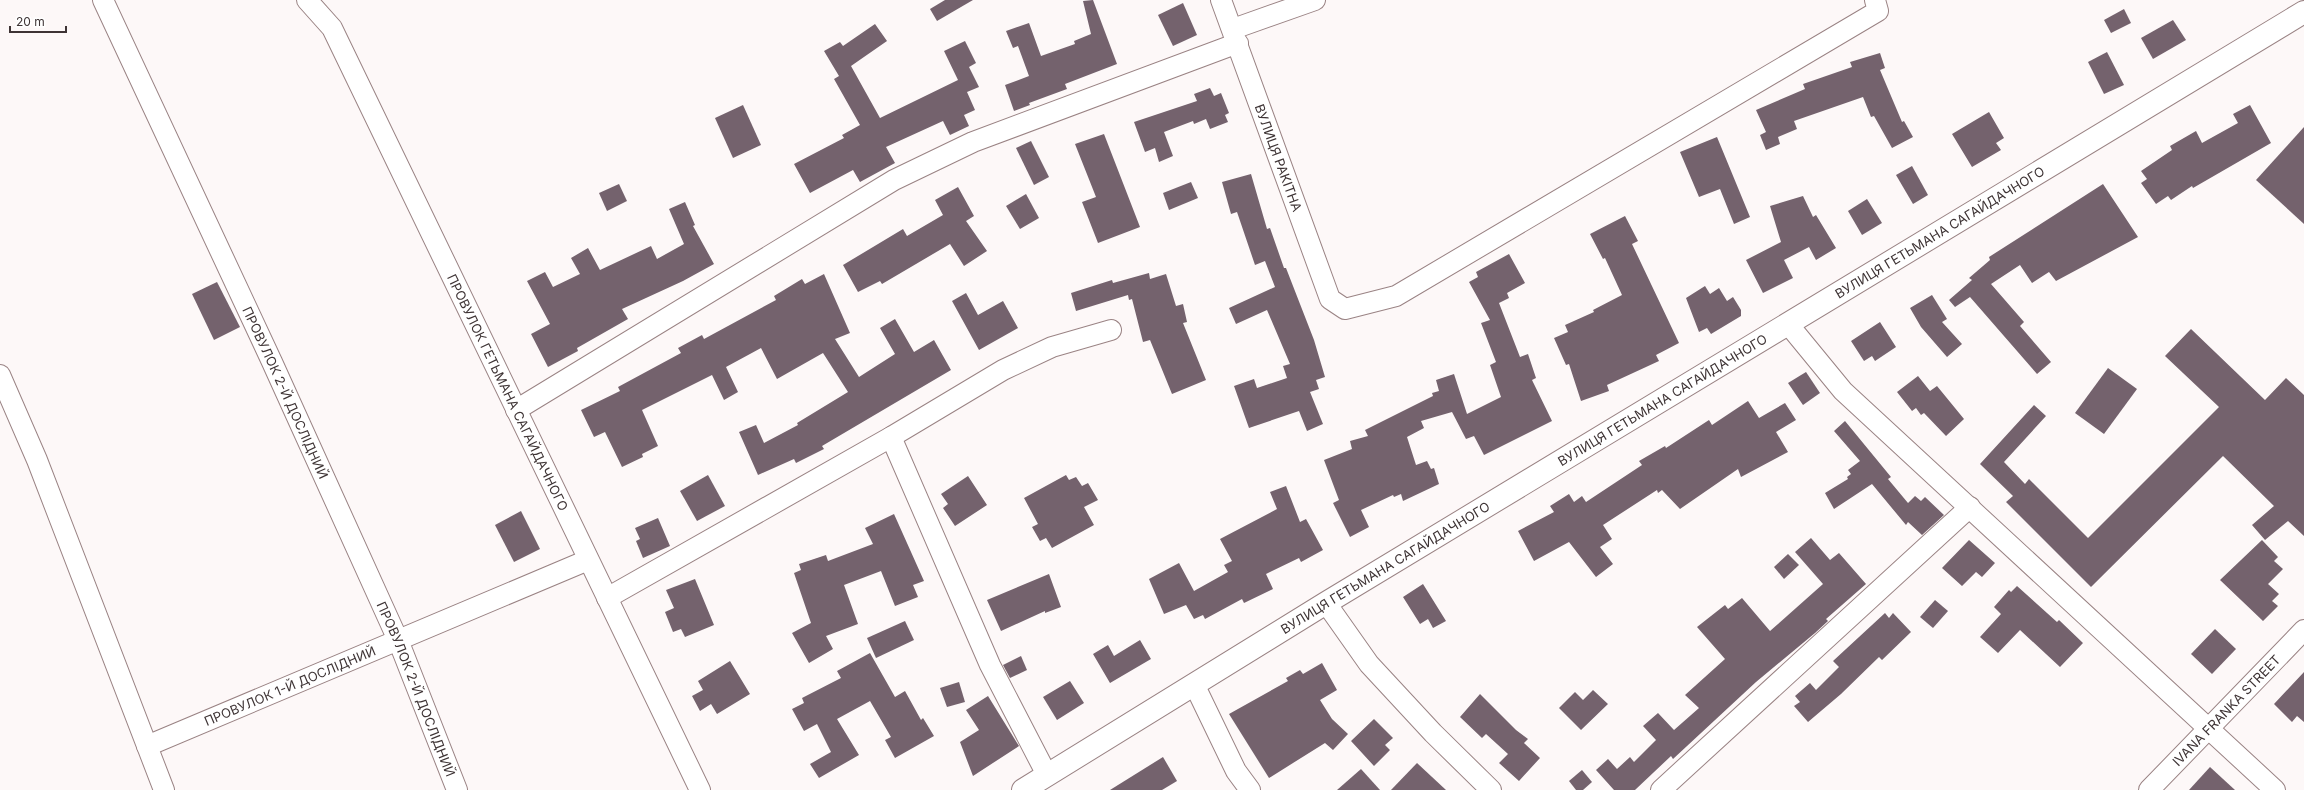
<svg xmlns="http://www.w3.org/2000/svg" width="2304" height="790" viewBox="0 0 2304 790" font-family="Inter,sans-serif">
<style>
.building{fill:#74626d}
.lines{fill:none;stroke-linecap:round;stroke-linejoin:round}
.minor-casing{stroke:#9a8384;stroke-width:22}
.secondary-casing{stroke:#9a8384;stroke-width:24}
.minor{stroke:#fff;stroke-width:20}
.secondary{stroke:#fff;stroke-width:22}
.labels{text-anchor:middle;stroke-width:4;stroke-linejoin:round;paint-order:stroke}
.street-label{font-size:13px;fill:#3e3435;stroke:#fff}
</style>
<rect width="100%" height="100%" fill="#fdf8f8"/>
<g class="building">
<path d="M 945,0 L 973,0 L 937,21 L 930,9 Z"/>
<path d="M 1093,0 L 1117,64 L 1065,84 L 1067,89 L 1029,103 L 1030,105 L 1014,111 L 1005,85 L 1029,76 L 1018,46 L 1013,48 L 1006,31 L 1029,23 L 1041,56 L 1075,44 L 1074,41 L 1091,34 L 1083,1 Z"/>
<path d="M 1183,3 L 1197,35 L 1173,46 L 1158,15 Z"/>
<path d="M 2124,9 L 2131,23 L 2111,33 L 2104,20 Z"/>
<path d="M 2173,20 L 2186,40 L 2153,59 L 2141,38 Z"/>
<path d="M 875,24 L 887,41 L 851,66 L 880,118 L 958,80 L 944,51 L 965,41 L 976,63 L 969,67 L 979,87 L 967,92 L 975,110 L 964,115 L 969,126 L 950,135 L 943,121 L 886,147 L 895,163 L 860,182 L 853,170 L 810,193 L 794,164 L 844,138 L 842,135 L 860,125 L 834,79 L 839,76 L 824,51 L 840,42 L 843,46 Z"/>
<path d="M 2107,52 L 2124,85 L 2104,94 L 2088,62 Z"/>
<path d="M 1880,53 L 1885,68 L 1880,70 L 1902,122 L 1904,121 L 1913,137 L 1892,148 L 1874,116 L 1871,117 L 1863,97 L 1794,121 L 1797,129 L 1778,137 L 1780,144 L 1766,150 L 1760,135 L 1766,132 L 1756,110 L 1805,89 L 1803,84 L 1852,67 L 1850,62 Z"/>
<path d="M 1210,88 L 1214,96 L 1221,93 L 1229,113 L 1225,115 L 1228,122 L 1210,129 L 1206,119 L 1194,124 L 1193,121 L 1164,132 L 1173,156 L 1159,162 L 1155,148 L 1145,152 L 1134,122 L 1197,101 L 1194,94 Z"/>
<path d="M 743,105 L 761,145 L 733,158 L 715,118 Z"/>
<path d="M 2250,105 L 2271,143 L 2193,188 L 2192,186 L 2171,200 L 2168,196 L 2156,204 L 2141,183 L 2147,179 L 2141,171 L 2172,150 L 2170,146 L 2196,131 L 2202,143 L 2238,123 L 2233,114 Z"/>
<path d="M 1989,112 L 2004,138 L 1996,143 L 2001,150 L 1972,167 L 1952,134 Z"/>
<path d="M 2304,127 L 2304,224 L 2256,180 Z"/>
<path d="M 1104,134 L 1140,227 L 1098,243 L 1082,202 L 1096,197 L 1075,144 Z"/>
<path d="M 1717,137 L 1750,217 L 1734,224 L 1720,189 L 1699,197 L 1680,152 Z"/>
<path d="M 1031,141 L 1049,177 L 1034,185 L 1016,148 Z"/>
<path d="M 1912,166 L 1928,195 L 1913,204 L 1896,175 Z"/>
<path d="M 1251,174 L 1267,229 L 1270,228 L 1284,268 L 1286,268 L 1314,340 L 1325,377 L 1316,380 L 1319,389 L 1310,392 L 1323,424 L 1307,431 L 1299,411 L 1249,428 L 1234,386 L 1254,379 L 1257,388 L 1287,378 L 1283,366 L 1290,364 L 1267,310 L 1236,324 L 1229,308 L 1275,287 L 1265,261 L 1255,265 L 1237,212 L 1231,214 L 1222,182 Z"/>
<path d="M 1191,182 L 1198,198 L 1169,210 L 1163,193 Z"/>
<path d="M 619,184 L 627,201 L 607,211 L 599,193 Z"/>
<path d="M 2103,184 L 2138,237 L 2056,281 L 2049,272 L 2032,283 L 2020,265 L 1991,284 L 2024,322 L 2020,326 L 2051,362 L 2037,374 L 1970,297 L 1955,307 L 1949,300 L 1972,280 L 1969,278 L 1990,260 L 1989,257 Z"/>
<path d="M 958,187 L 974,216 L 966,221 L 987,251 L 964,266 L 950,244 L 882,284 L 880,281 L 858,292 L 843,265 L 903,229 L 907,236 L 943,215 L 935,200 Z"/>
<path d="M 1026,194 L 1039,218 L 1020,229 L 1006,206 Z"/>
<path d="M 1803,196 L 1813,217 L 1816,215 L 1836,248 L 1816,260 L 1809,247 L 1784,260 L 1793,278 L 1763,293 L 1746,260 L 1781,242 L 1770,206 Z"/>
<path d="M 1867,199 L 1882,223 L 1862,235 L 1848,211 Z"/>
<path d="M 685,202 L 695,225 L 693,226 L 714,264 L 683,281 L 622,309 L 628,319 L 577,348 L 578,351 L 548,367 L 531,334 L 550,324 L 527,281 L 545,272 L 553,287 L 580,274 L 571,258 L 588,248 L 600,270 L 651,246 L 657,259 L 684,244 L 669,209 Z"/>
<path d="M 1625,216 L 1638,241 L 1632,244 L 1679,343 L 1656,355 L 1659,361 L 1607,385 L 1609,391 L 1581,401 L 1569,364 L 1566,365 L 1554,338 L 1568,332 L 1565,325 L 1594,312 L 1593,310 L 1622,295 L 1605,258 L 1603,259 L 1590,234 Z"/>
<path d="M 1509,254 L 1525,283 L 1507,293 L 1509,298 L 1499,303 L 1520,357 L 1528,354 L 1536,378 L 1532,380 L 1552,421 L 1484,455 L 1474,436 L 1466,439 L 1452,412 L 1421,421 L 1424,428 L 1407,437 L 1416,465 L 1427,461 L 1431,469 L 1434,468 L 1439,484 L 1403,501 L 1401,494 L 1394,497 L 1393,495 L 1361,510 L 1369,527 L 1350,537 L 1333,503 L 1339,500 L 1324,460 L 1352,449 L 1350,441 L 1368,436 L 1365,430 L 1433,396 L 1432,393 L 1439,391 L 1436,380 L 1454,374 L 1467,414 L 1501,397 L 1490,365 L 1496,362 L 1481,323 L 1490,320 L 1469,282 L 1478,277 L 1476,272 Z"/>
<path d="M 1149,273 L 1150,279 L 1166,274 L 1176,306 L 1183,304 L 1187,322 L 1183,323 L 1206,380 L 1172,394 L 1150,340 L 1143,342 L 1132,299 L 1129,300 L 1128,295 L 1076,311 L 1071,293 L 1112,280 L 1113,283 Z"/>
<path d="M 824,274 L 850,333 L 835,339 L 859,377 L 895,354 L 880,328 L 895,319 L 914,352 L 934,340 L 951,370 L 822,446 L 824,449 L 796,463 L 794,459 L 758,475 L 739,432 L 756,425 L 764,443 L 798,425 L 797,423 L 848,392 L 823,353 L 777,379 L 761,348 L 726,367 L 738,392 L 724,400 L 712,375 L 642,410 L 658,446 L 642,454 L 643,457 L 622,467 L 605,432 L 594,437 L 581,410 L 620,391 L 618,387 L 681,353 L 678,348 L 702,335 L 704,339 L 776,300 L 774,296 L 802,279 L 805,284 Z"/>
<path d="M 217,282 L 240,327 L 214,340 L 192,294 Z"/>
<path d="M 1705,286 L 1710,294 L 1719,288 L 1727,301 L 1733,297 L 1741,310 L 1741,316 L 1711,334 L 1707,328 L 1699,332 L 1686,298 Z"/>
<path d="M 966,293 L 978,315 L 1003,301 L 1018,328 L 979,350 L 952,301 Z"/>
<path d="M 1932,295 L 1947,319 L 1942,322 L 1962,344 L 1947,357 L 1921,327 L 1910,308 Z"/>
<path d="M 1880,322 L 1896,347 L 1875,361 L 1872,356 L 1864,361 L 1851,341 Z"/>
<path d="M 2191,329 L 2265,400 L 2286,378 L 2304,395 L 2304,536 L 2288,521 L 2265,540 L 2252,525 L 2274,506 L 2223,456 L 2091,587 L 2006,502 L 2013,496 L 1980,464 L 2034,405 L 2046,416 L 2004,462 L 2025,484 L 2029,479 L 2088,538 L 2219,407 L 2165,356 Z"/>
<path d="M 2108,368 L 2137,389 L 2104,434 L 2075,413 Z"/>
<path d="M 1806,372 L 1820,393 L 1803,405 L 1788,383 Z"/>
<path d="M 1918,376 L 1930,391 L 1937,386 L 1964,419 L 1946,436 L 1924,413 L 1921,415 L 1916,408 L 1912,411 L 1897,392 Z"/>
<path d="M 1748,401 L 1759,418 L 1785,403 L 1796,420 L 1776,432 L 1788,452 L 1741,477 L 1738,469 L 1680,509 L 1662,490 L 1658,493 L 1657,490 L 1603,525 L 1612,539 L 1600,547 L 1613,564 L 1596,577 L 1569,542 L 1534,561 L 1518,531 L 1554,512 L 1550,506 L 1569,494 L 1574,502 L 1582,496 L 1586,502 L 1642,465 L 1639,461 L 1665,446 L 1666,448 L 1709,420 L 1712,425 Z"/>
<path d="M 1845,421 L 1891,477 L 1888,479 L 1908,503 L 1915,496 L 1921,501 L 1925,497 L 1944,515 L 1922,535 L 1908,522 L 1906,525 L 1872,484 L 1834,509 L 1825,493 L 1848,479 L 1847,477 L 1851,474 L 1848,470 L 1860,461 L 1834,431 Z"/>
<path d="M 708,475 L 725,506 L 697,521 L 680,491 Z"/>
<path d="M 1066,475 L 1069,480 L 1076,477 L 1082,486 L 1088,483 L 1098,500 L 1084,507 L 1094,525 L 1052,548 L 1046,538 L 1040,541 L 1032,527 L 1038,524 L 1024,498 Z"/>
<path d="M 968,476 L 987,505 L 955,526 L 943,508 L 948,504 L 941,494 Z"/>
<path d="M 1286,486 L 1300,522 L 1306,519 L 1323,550 L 1301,562 L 1299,558 L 1266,574 L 1273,589 L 1244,603 L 1242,599 L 1205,619 L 1203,615 L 1194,619 L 1186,605 L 1164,614 L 1149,579 L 1179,563 L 1194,591 L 1228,572 L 1224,565 L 1232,561 L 1220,539 L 1277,509 L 1270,492 Z"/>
<path d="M 521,511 L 540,549 L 514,562 L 495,525 Z"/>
<path d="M 894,514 L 924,581 L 913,585 L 918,597 L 895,606 L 881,571 L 844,585 L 858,624 L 826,636 L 833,649 L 809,663 L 792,633 L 811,623 L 794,573 L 801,570 L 799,564 L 826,555 L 828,561 L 873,544 L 865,528 Z"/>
<path d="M 658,518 L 670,546 L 643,558 L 636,541 L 640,539 L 635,528 Z"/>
<path d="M 1811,538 L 1830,560 L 1839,553 L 1866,584 L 1826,619 L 1828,621 L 1815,633 L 1756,682 L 1673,759 L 1671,756 L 1635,790 L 1614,790 L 1596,770 L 1608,759 L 1617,769 L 1630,757 L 1634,762 L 1656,740 L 1643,726 L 1658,713 L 1674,730 L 1699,708 L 1685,695 L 1725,659 L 1697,627 L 1725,605 L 1728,609 L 1742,598 L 1770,631 L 1823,584 L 1795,552 Z"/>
<path d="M 1969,540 L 1995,563 L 1982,577 L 1976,572 L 1962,586 L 1942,568 Z"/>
<path d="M 2262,540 L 2278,557 L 2274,561 L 2283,569 L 2268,584 L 2279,594 L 2272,601 L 2278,606 L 2263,621 L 2220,580 Z"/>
<path d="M 1788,554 L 1799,565 L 1784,579 L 1774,567 Z"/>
<path d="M 1049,574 L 1061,607 L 1045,613 L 1045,611 L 1001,631 L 987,600 Z"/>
<path d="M 695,579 L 714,625 L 685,637 L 681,629 L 673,632 L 665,612 L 674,608 L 666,590 Z"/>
<path d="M 1423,584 L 1446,621 L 1433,628 L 1428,619 L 1420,624 L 1403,597 Z"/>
<path d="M 2017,586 L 2057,622 L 2059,620 L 2083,643 L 2060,667 L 2020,630 L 1998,653 L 1980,637 L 2001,614 L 1994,607 L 2009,590 L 2011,592 Z"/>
<path d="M 1935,600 L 1948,611 L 1933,628 L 1920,617 Z"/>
<path d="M 1885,613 L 1889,618 L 1893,613 L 1911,632 L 1882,660 L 1879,657 L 1841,694 L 1808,722 L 1794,706 L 1800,702 L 1795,696 L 1810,683 L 1816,690 L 1839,667 L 1833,661 Z"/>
<path d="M 905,621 L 914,640 L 876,658 L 867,638 Z"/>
<path d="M 2215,629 L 2236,649 L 2212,674 L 2191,654 Z"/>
<path d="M 1140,640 L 1151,659 L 1110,683 L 1093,654 L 1108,645 L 1114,656 Z"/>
<path d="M 870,653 L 895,697 L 905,691 L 921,720 L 923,718 L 934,736 L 895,758 L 885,740 L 891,737 L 870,701 L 837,719 L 859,755 L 819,778 L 810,764 L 831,752 L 817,724 L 804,731 L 792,709 L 804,703 L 802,698 L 841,678 L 837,671 Z"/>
<path d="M 1021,656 L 1027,670 L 1010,678 L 1003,665 Z"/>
<path d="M 730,661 L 750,694 L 717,714 L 711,704 L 700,711 L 692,696 L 703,690 L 698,681 Z"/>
<path d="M 1322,663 L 1337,690 L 1320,700 L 1332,719 L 1348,734 L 1333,750 L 1325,743 L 1269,778 L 1229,714 L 1288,681 L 1286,678 L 1300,670 L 1303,674 Z"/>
<path d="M 2304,672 L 2304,722 L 2297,716 L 2292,722 L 2274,704 Z"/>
<path d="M 1070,681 L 1084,703 L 1057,720 L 1043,697 Z"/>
<path d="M 959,682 L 965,702 L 947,707 L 940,688 Z"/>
<path d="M 1593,690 L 1608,704 L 1581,730 L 1559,708 L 1575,692 L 1583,700 Z"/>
<path d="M 1480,694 L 1516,730 L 1528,739 L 1524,743 L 1540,758 L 1519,781 L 1499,763 L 1508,754 L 1486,734 L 1482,738 L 1460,717 Z"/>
<path d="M 988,696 L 1019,746 L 973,776 L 960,742 L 979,730 L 966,710 Z"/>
<path d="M 1374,719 L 1393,738 L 1385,745 L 1390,750 L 1374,766 L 1351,741 Z"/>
<path d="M 1163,757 L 1177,781 L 1162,790 L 1110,790 Z"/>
<path d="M 1417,763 L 1446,790 L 1391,790 Z"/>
<path d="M 2210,767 L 2235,790 L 2189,790 Z"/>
<path d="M 1361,769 L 1380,790 L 1337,790 Z"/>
<path d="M 1582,770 L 1592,782 L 1583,790 L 1576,790 L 1569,781 Z"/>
</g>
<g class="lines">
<defs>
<g id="minor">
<path id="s1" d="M 103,0 L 272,362 L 398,640 L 457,790"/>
<path id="s2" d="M 307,0 L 332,28 L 700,790"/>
<path id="s3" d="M 1221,0 L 1330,299 L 1345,309 L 1396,296 L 1878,11 L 1875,0"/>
<path d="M 1233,29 L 1315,0"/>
<path d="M 1788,324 L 1843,391 L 2275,790"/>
<path d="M 0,375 L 37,460 L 164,790"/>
<path d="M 516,410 L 894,180 L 973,142 L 1238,43"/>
<path d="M 891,437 L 990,665 L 1047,775"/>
<path d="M 607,598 L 891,437 L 1003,370 L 1052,347 L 1111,330"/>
<path d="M 1326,603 L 1369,664 L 1433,733 L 1491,790"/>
<path d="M 1194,684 L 1236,771 L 1250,790"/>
<path id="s4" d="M 147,746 L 588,560"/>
<path d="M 1661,790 L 1970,507"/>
<path id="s5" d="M 2149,790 L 2304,630"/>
</g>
<g id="secondary">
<path id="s6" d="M 1023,790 L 1326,603 L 2304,12"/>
</g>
</defs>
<use href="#minor" class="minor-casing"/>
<use href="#secondary" class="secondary-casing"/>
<use href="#minor" class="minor"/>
<use href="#secondary" class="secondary"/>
</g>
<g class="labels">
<g class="street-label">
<text dy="5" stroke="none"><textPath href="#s3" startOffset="168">ВУЛИЦЯ РАКІТНА</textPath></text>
<text dy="5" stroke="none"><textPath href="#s6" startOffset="1073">ВУЛИЦЯ ГЕТЬМАНА САГАЙДАЧНОГО</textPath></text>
<text dy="5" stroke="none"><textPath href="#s2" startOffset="442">ПРОВУЛОК ГЕТЬМАНА САГАЙДАЧНОГО</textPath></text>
<text dy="5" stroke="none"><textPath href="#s1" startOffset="433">ПРОВУЛОК 2-Й ДОСЛІДНИЙ</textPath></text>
<text dy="5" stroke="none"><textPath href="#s6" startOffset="749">ВУЛИЦЯ ГЕТЬМАНА САГАЙДАЧНОГО</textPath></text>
<text dy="5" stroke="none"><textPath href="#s6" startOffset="425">ВУЛИЦЯ ГЕТЬМАНА САГАЙДАЧНОГО</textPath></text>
<text dy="5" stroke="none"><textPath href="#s4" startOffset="155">ПРОВУЛОК 1-Й ДОСЛІДНИЙ</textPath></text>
<text dy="5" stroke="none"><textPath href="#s1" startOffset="757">ПРОВУЛОК 2-Й ДОСЛІДНИЙ</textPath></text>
<text dy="5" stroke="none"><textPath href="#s5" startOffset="111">IVANA FRANKA STREET</textPath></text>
</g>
</g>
<path d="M10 26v6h56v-6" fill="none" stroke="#3e3435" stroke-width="2"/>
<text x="16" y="26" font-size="12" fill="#3e3435" stroke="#ffffff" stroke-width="3" paint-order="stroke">20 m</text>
</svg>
